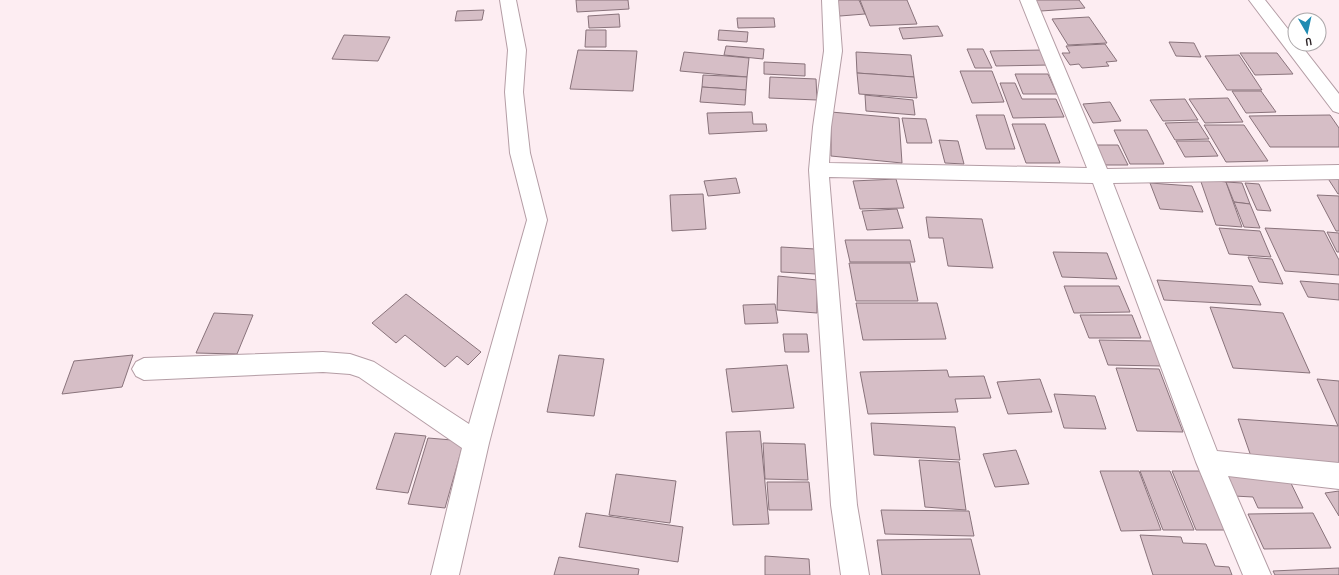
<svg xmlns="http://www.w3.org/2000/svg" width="1339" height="575" viewBox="0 0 1339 575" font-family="'Archivo Narrow',sans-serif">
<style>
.building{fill:#d6bec6;stroke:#89737b}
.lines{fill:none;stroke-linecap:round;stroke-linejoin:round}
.minor-casing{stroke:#b49da5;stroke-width:2}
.minor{fill:#fff;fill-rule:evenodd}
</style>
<rect width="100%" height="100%" fill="#fdedf2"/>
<g class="building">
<path d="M 576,0 L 628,0 L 629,9 L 577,12 Z"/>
<path d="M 834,0 L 859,0 L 865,14 L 840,16 Z"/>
<path d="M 860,0 L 907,0 L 917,24 L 870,26 Z"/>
<path d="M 1034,0 L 1079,0 L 1085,8 L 1041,11 Z"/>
<path d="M 484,10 L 482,20 L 455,21 L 457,11 Z"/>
<path d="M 619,14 L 620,27 L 589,28 L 588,16 Z"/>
<path d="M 1089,17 L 1107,43 L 1068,45 L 1052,19 Z"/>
<path d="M 737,18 L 774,18 L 775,27 L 738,28 Z"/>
<path d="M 938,26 L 943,36 L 903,39 L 899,28 Z"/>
<path d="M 586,30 L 606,30 L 606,47 L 585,47 Z"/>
<path d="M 719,30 L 748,32 L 747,42 L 718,40 Z"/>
<path d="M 344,35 L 390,37 L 378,61 L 332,59 Z"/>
<path d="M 1169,42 L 1194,43 L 1201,57 L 1176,56 Z"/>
<path d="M 1105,44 L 1117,61 L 1106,62 L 1109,66 L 1082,68 L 1079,64 L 1070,65 L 1062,53 L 1070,53 L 1066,46 Z"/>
<path d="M 726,46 L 764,49 L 763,59 L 724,55 Z"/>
<path d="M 967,49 L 983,49 L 992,68 L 975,68 Z"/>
<path d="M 578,50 L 637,51 L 633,91 L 570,89 Z"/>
<path d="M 1042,50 L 1049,65 L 996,66 L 990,51 Z"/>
<path d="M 684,52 L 749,58 L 747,77 L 680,71 Z"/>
<path d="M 856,52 L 911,55 L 914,77 L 857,73 Z"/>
<path d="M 1240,53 L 1277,53 L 1293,74 L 1255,75 Z"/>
<path d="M 1239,55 L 1262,90 L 1227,90 L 1205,56 Z"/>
<path d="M 764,62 L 805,64 L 805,76 L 764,74 Z"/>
<path d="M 960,71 L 992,71 L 1004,102 L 972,103 Z"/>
<path d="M 857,73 L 914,77 L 917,98 L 859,94 Z"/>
<path d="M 1015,74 L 1048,74 L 1057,94 L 1023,94 Z"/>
<path d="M 703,75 L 747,77 L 746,90 L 702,87 Z"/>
<path d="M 770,77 L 816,79 L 817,100 L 769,98 Z"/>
<path d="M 1000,83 L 1015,83 L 1022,99 L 1056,99 L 1064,117 L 1013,118 Z"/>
<path d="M 702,87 L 746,90 L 745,105 L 700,102 Z"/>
<path d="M 1232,91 L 1261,91 L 1276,112 L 1246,113 Z"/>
<path d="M 865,95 L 913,100 L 915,115 L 866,111 Z"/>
<path d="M 1228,98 L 1243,122 L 1205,123 L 1189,99 Z"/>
<path d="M 1185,99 L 1198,120 L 1163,121 L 1150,100 Z"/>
<path d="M 1110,102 L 1121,121 L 1093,123 L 1083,104 Z"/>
<path d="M 752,112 L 753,124 L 766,124 L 767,131 L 709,134 L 707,113 Z"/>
<path d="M 831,112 L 899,118 L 902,163 L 831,156 Z"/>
<path d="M 976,115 L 1004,115 L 1015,149 L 986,149 Z"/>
<path d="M 1330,115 L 1339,128 L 1339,147 L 1270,147 L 1249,116 Z"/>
<path d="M 902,118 L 926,119 L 932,143 L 907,143 Z"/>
<path d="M 1198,122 L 1209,139 L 1175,140 L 1165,123 Z"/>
<path d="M 1012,124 L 1045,124 L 1060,163 L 1026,163 Z"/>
<path d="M 1204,125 L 1244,125 L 1268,161 L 1226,162 Z"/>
<path d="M 1114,130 L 1147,130 L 1164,164 L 1130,164 Z"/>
<path d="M 939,140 L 958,141 L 964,164 L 945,163 Z"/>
<path d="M 1176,141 L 1209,141 L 1218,156 L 1185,157 Z"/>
<path d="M 1089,145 L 1118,145 L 1128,165 L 1098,165 Z"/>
<path d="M 1327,177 L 1339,177 L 1339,194 L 1338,194 Z"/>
<path d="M 736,178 L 740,193 L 708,196 L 704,181 Z"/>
<path d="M 896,179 L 904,208 L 860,209 L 853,181 Z"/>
<path d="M 1200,179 L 1226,182 L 1242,227 L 1216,225 Z"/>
<path d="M 1226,182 L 1242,183 L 1250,204 L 1234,202 Z"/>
<path d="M 1150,183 L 1192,186 L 1203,212 L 1160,209 Z"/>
<path d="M 1245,183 L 1259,184 L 1271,211 L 1257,210 Z"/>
<path d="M 703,194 L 706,229 L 672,231 L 670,195 Z"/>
<path d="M 1317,195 L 1339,196 L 1339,231 L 1336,231 Z"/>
<path d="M 1234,202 L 1250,204 L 1260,228 L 1244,227 Z"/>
<path d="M 897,209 L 903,228 L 867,230 L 862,211 Z"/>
<path d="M 926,217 L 982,219 L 993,268 L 948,266 L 943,238 L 929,238 Z"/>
<path d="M 1219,228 L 1260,231 L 1271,257 L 1229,254 Z"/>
<path d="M 1265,228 L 1324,231 L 1339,260 L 1339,275 L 1285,271 Z"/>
<path d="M 1327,232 L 1339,233 L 1339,252 L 1337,252 Z"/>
<path d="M 845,240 L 910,240 L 915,262 L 850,262 Z"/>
<path d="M 781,247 L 815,249 L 816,274 L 781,272 Z"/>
<path d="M 1053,252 L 1107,253 L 1117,279 L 1062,277 Z"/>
<path d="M 1248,257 L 1272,259 L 1283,284 L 1259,282 Z"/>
<path d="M 849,263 L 910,263 L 918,301 L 856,301 Z"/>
<path d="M 778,276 L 817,280 L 817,313 L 777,310 Z"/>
<path d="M 1157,280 L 1252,286 L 1261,305 L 1164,300 Z"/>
<path d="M 1300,281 L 1339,284 L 1339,300 L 1308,297 Z"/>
<path d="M 1064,286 L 1119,286 L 1130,312 L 1074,313 Z"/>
<path d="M 406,294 L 481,352 L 468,365 L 457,356 L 445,367 L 405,335 L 396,343 L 372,323 Z"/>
<path d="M 856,303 L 937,303 L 946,339 L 863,340 Z"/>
<path d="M 775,304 L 778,323 L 745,324 L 743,305 Z"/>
<path d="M 1210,307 L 1283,313 L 1310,373 L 1233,368 Z"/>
<path d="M 214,313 L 253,315 L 237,354 L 196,353 Z"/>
<path d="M 1080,315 L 1132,315 L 1141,338 L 1089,338 Z"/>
<path d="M 783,334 L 807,334 L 809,352 L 785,352 Z"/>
<path d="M 1099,340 L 1152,341 L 1162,366 L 1108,365 Z"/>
<path d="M 133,355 L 122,387 L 62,394 L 74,361 Z"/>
<path d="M 559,355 L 604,359 L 594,416 L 547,412 Z"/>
<path d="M 787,365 L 794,408 L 732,412 L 726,369 Z"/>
<path d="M 1116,368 L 1159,369 L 1183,432 L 1137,431 Z"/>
<path d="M 947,370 L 949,377 L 984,376 L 991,398 L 955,399 L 958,412 L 868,414 L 860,372 Z"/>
<path d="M 1040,379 L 1052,412 L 1008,414 L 997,382 Z"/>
<path d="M 1317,379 L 1339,381 L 1339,472 L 1254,465 L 1238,419 L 1338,426 Z"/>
<path d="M 1054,394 L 1095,396 L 1106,429 L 1064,428 Z"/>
<path d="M 871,423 L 955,427 L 960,460 L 874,455 Z"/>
<path d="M 760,431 L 769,524 L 733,525 L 726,432 Z"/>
<path d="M 395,433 L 426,436 L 408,493 L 376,489 Z"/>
<path d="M 428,438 L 464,441 L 445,508 L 408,504 Z"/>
<path d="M 763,443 L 805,444 L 808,480 L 765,479 Z"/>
<path d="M 1016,450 L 1029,484 L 995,487 L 983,454 Z"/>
<path d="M 919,460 L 959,462 L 966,510 L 925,507 Z"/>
<path d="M 1100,471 L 1139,471 L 1161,530 L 1121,531 Z"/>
<path d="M 1140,471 L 1170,471 L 1194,530 L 1163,530 Z"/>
<path d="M 1172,471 L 1201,471 L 1227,530 L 1196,530 Z"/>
<path d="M 1223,471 L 1285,471 L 1303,508 L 1258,508 L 1253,497 L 1234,496 Z"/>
<path d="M 616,474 L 676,481 L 670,523 L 609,515 Z"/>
<path d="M 767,482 L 809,482 L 812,510 L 769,510 Z"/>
<path d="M 1339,491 L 1339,516 L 1325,493 Z"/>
<path d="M 881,510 L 969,511 L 974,536 L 885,534 Z"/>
<path d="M 586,513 L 683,527 L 678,562 L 579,547 Z"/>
<path d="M 1313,513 L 1331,548 L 1264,549 L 1248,514 Z"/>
<path d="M 1140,535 L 1181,537 L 1183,543 L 1206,544 L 1215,566 L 1229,567 L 1232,575 L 1153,575 Z"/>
<path d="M 971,539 L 980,575 L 882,575 L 877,540 Z"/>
<path d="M 765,556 L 809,559 L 810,575 L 765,575 Z"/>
<path d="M 559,557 L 639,569 L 638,575 L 554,575 Z"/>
<path d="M 1339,568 L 1339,575 L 1275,575 L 1273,571 Z"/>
</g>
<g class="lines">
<defs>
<g id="minor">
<path d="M 500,0 L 516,0 L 526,50 L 523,92 L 530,153 L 547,220 L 489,443 L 459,575 L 431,575 L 462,448 L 359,377 L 350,374 L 323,372 L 144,380 L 136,376 L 132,369 L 136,362 L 144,358 L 323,352 L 350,354 L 374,362 L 469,424 L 527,220 L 510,153 L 505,92 L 508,50 Z"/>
<path d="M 822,0 L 838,0 L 842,51 L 831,127 L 829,163 L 1087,168 L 1020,0 L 1036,0 L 1107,169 L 1339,165 L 1339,179 L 1113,183 L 1217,451 L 1339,463 L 1339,489 L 1228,476 L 1271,575 L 1243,575 L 1196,462 L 1093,183 L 829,177 L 857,505 L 869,575 L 841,575 L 831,505 L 809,170 L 813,127 L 824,51 Z"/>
<path d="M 1249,0 L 1265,0 L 1295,38 L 1295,44 L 1300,44 L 1339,94 L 1339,113 L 1333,111 Z"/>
</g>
</defs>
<use href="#minor" class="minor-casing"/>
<use href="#minor" class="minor"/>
</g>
<g transform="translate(1307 32) rotate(171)"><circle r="19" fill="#ffffff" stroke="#aba7a9"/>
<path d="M0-3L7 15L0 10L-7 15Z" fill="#208bb2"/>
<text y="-6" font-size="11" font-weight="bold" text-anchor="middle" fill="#2d2427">U</text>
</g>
</svg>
